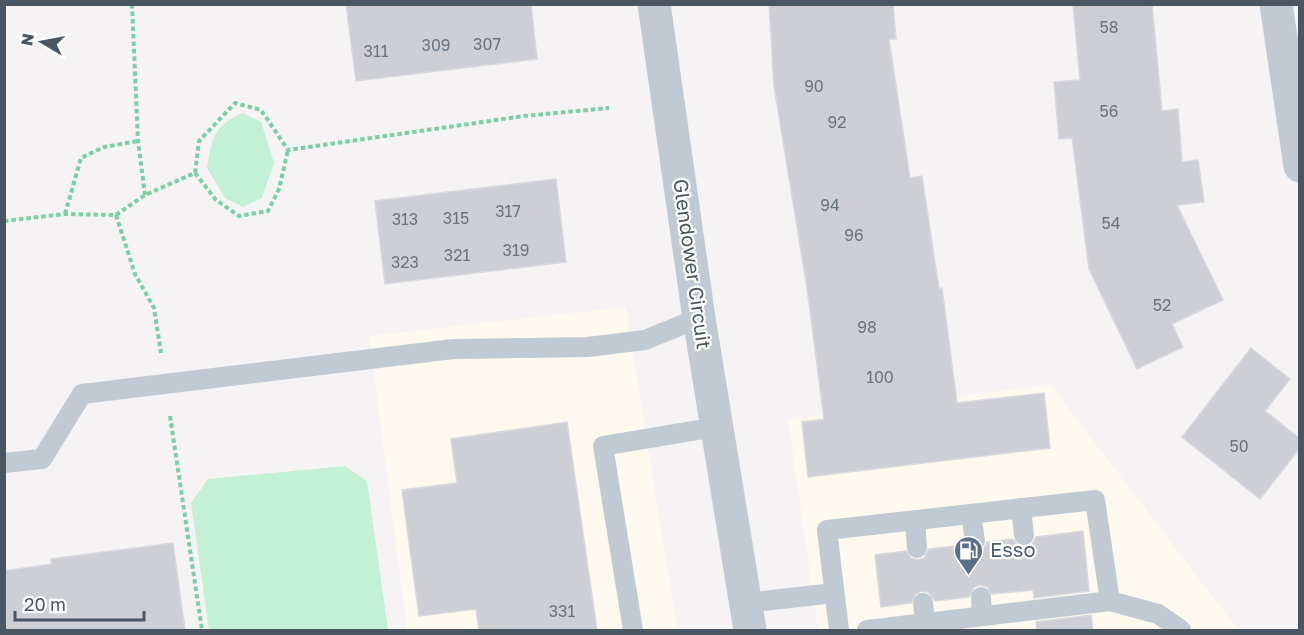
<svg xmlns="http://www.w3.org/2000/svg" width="1304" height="635" viewBox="0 0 1304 635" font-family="'Golos Text',sans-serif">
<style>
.commercial{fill:#fdf9ef}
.green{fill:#c3f1d5}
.building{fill:#cdcfd5;stroke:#d7d9de;stroke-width:1.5}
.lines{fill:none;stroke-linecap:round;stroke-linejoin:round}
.path{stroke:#7ad0a6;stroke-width:4;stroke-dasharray:4.5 3;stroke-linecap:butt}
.lane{stroke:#c1cad2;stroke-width:20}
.street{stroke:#c1cad2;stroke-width:33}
.labels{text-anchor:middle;stroke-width:4.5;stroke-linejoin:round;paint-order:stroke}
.number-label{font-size:16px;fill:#6b747e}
.street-label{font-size:20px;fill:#4a5661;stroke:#fff}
.service-label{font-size:20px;fill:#4e5e75;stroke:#fff;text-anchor:start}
</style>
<rect width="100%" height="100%" fill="#f5f3f3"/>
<g class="commercial">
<path d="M 626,307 L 677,630 L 407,630 L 369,336 Z"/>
<path d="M 1050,384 L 1238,630 L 818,630 L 788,420 Z"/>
</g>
<g class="green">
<path d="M 243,113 L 261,122 L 274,163 L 262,198 L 243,207 L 225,198 L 207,168 C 213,137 212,127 243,113 Z"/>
<path d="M 345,466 L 367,481 L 388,630 L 209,630 L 191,503 L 208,479 Z"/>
</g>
<g class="building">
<path d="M 346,4 L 531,4 L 537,59 L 356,81 Z"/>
<path d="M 769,4 L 893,4 L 896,39 L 889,39 L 910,178 L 922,176 L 939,289 L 942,288 L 957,403 L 1044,393 L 1050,448 L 808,477 L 802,422 L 824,419 L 807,288 L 774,86 Z"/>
<path d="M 1073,4 L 1152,4 L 1162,111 L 1178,109 L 1182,162 L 1198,160 L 1204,202 L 1177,205 L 1223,300 L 1172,324 L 1183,347 L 1137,369 L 1089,269 L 1072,138 L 1059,139 L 1054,82 L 1080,80 Z"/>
<path d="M 556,179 L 566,262 L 385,284 L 375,201 Z"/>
<path d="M 1251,348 L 1290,379 L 1265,411 L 1299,438 L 1299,449 L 1260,499 L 1182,437 Z"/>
<path d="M 567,422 L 597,630 L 479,630 L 476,609 L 419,616 L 402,490 L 457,483 L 451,439 Z"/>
<path d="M 1083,531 L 1089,591 L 1034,598 L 1033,590 L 992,594 L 987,587 L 980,585 L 974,587 L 969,597 L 935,601 L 928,592 L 921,591 L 916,594 L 911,603 L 881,607 L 875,555 L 906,551 L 911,558 L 918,560 L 924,558 L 929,549 L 964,545 L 970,552 L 976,553 L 983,550 L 987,542 L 1013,539 L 1019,546 L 1025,547 L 1032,544 L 1036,537 Z"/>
<path d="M 173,543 L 185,630 L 4,630 L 4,571 L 52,564 L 51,559 Z"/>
<path d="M 1091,615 L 1093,630 L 1037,630 L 1036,622 Z"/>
</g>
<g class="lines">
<g class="path">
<path d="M 132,4 L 138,141 L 145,195"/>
<path d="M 195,173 L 216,200 L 239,216 L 268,211 L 279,189 L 288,150"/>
<path d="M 65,214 L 81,158 L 104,147 L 138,141"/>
<path d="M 116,215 L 135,274 L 154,308 L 161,353"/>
<path d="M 4,221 L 65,214 L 116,215 L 145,195 L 195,173 L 199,141 L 235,103 L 261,110 L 288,150 L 524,116 L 609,108"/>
<path d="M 170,416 L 202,630"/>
</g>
<g class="lane">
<path d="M 4,463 L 42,459 L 82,394 L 453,349 L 588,347 L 645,340 L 699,318"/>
<path d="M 1021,508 L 1024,535"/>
<path d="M 971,514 L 975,541"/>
<path d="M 915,520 L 917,548"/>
<path d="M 981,597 L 982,616"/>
<path d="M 746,603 L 834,593"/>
<path d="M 923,603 L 925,623"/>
<path d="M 633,630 L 603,446 L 716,427"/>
<path d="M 839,630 L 827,530 L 1095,500 L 1110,601"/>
<path d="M 867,630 L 1110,601 L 1158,614 L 1181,630"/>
</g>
<g class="street">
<path d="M 654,4 L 699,318 L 750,630"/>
<path d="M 1276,4 L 1300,166"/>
</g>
</g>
<defs>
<symbol id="fuel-pin" viewBox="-11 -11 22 30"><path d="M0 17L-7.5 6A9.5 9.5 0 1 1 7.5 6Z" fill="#5c6f8a" stroke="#fff"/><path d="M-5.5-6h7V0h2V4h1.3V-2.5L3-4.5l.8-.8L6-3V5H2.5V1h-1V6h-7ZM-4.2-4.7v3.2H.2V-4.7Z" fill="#fff"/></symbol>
</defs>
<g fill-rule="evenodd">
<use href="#fuel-pin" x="952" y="534" width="33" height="45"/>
</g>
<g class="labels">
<g class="number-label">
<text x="1109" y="33">58</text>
<text x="487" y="50">307</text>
<text x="436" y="51">309</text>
<text x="376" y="57">311</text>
<text x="814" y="92">90</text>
<text x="1109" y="117">56</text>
<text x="837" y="128">92</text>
<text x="830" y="211">94</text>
<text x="508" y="217">317</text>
<text x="456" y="224">315</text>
<text x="405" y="225">313</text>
<text x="1111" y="229">54</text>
<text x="854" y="241">96</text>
<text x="516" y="256">319</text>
<text x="457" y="261">321</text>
<text x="405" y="268">323</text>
<text x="1162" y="311">52</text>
<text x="867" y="333">98</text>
<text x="880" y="383">100</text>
<text x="1239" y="452">50</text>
<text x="562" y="617">331</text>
</g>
<g class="street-label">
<text transform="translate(692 264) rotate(82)" y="7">Glendower Circuit</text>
</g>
<g class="service-label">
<text x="990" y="557">Esso</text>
</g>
</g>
<rect width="1304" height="635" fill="none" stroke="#4a5661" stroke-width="12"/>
<g transform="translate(42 42) rotate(280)" stroke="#ffffff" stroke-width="4.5" paint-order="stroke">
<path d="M0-4.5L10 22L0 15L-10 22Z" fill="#4a5661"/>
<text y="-9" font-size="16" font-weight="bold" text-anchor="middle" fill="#4a5661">N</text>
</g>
<path d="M15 611v9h129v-9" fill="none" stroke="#4a5661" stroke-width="3"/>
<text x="24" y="611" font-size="18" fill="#4a5661" stroke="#ffffff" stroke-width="4.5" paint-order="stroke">20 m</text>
</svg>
